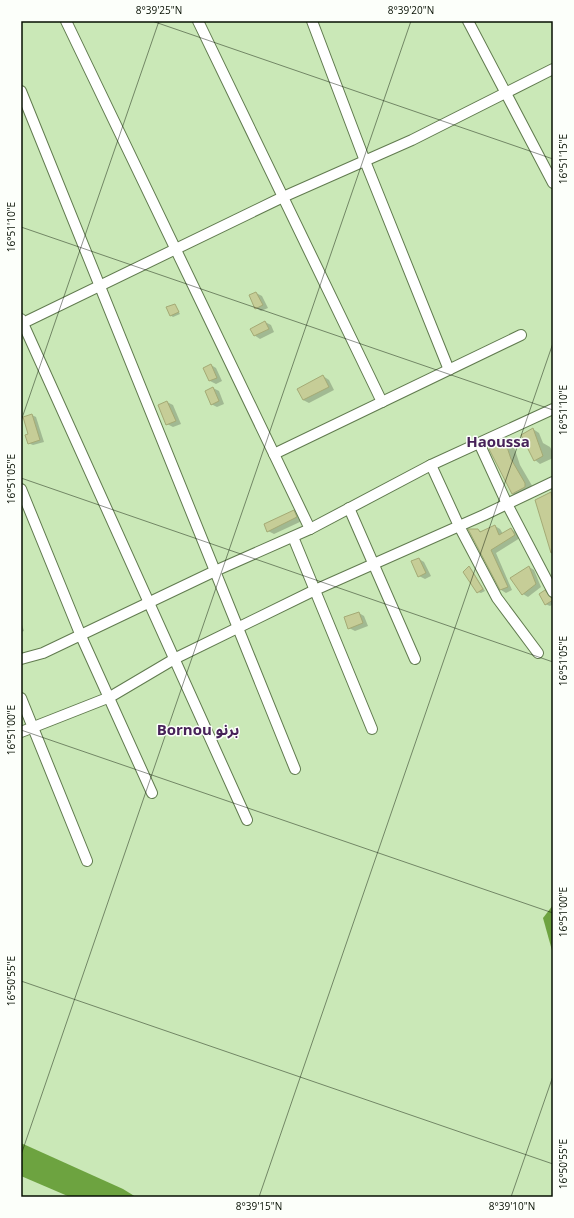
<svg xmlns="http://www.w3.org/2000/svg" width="574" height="1218" viewBox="0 0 574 1218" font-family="'Open Sans','Noto Sans Arabic',sans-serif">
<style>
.water{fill:#6da340}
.shadow{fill:#0003}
.building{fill:#c6cd97;stroke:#a4aa75}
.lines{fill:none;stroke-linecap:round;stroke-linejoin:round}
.minor-casing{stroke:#617b4f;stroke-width:12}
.minor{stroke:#fff;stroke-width:10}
.ticks{fill:none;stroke:#060f02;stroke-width:1;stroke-opacity:0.45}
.labels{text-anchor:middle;stroke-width:3;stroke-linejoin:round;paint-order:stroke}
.quarter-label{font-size:15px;font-weight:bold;fill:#472259;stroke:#fcfffa}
.neatline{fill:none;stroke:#060f02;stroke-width:1.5}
.ticks-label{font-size:10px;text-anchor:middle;fill:#060f02}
</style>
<rect width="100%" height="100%" fill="#cae8b7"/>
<g class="water">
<path d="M 553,905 L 553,954 L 543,918 Z"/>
<path d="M 21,1143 L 123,1189 L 136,1197 L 70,1197 L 21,1176 Z"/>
</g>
<g class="shadow">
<path d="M 256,293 L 262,296 L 268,308 L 261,311 L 256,308 Z"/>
<path d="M 175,305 L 180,314 L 173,317 L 170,315 Z"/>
<path d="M 265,322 L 271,325 L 274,332 L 260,339 L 254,335 Z"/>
<path d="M 211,365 L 216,368 L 222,381 L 216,384 L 210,381 L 204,368 Z"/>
<path d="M 323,376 L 329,380 L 334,390 L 309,403 L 303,400 Z"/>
<path d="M 213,388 L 219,391 L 224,404 L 217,407 L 211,404 Z"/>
<path d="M 167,402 L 173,405 L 181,424 L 173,427 L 167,424 Z"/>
<path d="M 32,415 L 36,417 L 44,442 L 33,445 L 28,443 Z"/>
<path d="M 533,429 L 539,433 L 543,443 L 550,447 L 553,452 L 553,458 L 540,464 L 535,460 Z"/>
<path d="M 505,442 L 514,447 L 520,465 L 534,489 L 522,499 L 513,494 L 491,450 Z"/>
<path d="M 294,511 L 299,515 L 302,521 L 274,534 L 268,531 Z"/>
<path d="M 495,526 L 500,529 L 503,534 L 511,529 L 517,533 L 520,538 L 496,553 L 512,590 L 506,593 L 501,590 L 470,530 L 478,530 L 483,532 Z"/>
<path d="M 419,559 L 424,562 L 431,576 L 425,579 L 419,576 Z"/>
<path d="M 470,567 L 485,591 L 481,593 L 478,592 Z"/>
<path d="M 529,567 L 534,570 L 541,587 L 528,597 L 523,594 Z"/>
<path d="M 545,592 L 553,600 L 553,604 L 550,606 L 545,604 Z"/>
<path d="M 359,613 L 364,616 L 368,626 L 355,631 L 349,628 Z"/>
<path d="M 21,622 L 24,631 L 21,632 Z"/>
</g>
<g class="building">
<path d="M 256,292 L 263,305 L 255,309 L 249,295 Z"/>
<path d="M 175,304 L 179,312 L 170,316 L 166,307 Z"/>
<path d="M 265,321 L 269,329 L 254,336 L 250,329 Z"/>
<path d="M 211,364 L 217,378 L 209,381 L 203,368 Z"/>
<path d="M 323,375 L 329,387 L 303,400 L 297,389 Z"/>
<path d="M 213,387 L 219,401 L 211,405 L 205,391 Z"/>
<path d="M 167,401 L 176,421 L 166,425 L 158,405 Z"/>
<path d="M 32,414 L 40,440 L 28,444 L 25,435 L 28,434 L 23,417 Z"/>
<path d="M 533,428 L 543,456 L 534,461 L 521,435 Z"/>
<path d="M 505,441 L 511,459 L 525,483 L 525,487 L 512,494 L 489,449 Z"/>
<path d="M 551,492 L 553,503 L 553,552 L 551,553 L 535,500 Z"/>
<path d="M 294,510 L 297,517 L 267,532 L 264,524 Z"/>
<path d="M 495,525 L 499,535 L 511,528 L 515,535 L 491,550 L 508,587 L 500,590 L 468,529 L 478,529 L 480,532 Z"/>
<path d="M 419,558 L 426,573 L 418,577 L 411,561 Z"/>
<path d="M 469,566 L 483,589 L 477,593 L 463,572 Z"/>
<path d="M 529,566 L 536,584 L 522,595 L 510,578 Z"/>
<path d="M 545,590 L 553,600 L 545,605 L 539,594 Z"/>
<path d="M 359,612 L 363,623 L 348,629 L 344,617 Z"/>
</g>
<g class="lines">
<defs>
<g id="minor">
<path d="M 66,21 L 310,529"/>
<path d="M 198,21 L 382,402"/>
<path d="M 312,21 L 365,161 L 449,370"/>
<path d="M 468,21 L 553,183"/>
<path d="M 21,91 L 295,769"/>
<path d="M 21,319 L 247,820"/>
<path d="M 21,324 L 283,197 L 412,140 L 553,69"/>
<path d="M 479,443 L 507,504 L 553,592"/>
<path d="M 274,454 L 521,335"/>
<path d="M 431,465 L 459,526 L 497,598 L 538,653"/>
<path d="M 21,489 L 81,636 L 152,793"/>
<path d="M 349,508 L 415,659"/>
<path d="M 293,537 L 372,729"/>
<path d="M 21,659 L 43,653 L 215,571 L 310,529 L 431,465 L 553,409"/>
<path d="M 21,698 L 87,861"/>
<path d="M 21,732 L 110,697 L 176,658 L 315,590 L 484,515 L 553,482"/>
</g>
</defs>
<use href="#minor" class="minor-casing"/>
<use href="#minor" class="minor"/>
</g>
<path class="ticks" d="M 152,21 L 553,159M 21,227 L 553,410M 21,421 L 159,21M 21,478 L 553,662M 21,730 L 553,913M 21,981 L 553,1164M 21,1155 L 411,21M 259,1197 L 553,343M 511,1197 L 553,1076"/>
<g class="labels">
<g class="quarter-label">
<text x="498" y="447">Haoussa</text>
<text x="198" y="735">Bornou برنو</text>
</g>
</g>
<rect width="574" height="1218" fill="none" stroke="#fcfffa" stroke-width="44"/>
<rect x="22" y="22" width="530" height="1174" class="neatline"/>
<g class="ticks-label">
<text x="159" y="14">8°39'25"N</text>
<text x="411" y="14">8°39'20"N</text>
<text transform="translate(563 159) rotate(-90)" y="4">16°51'15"E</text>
<text transform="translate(11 227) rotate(-90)" y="4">16°51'10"E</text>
<text transform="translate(563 410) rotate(-90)" y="4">16°51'10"E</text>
<text transform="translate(11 479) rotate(-90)" y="4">16°51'05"E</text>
<text transform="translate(563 661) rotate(-90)" y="4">16°51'05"E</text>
<text transform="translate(11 730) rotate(-90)" y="4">16°51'00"E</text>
<text transform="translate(563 912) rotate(-90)" y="4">16°51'00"E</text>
<text transform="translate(11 981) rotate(-90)" y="4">16°50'55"E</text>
<text transform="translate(563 1164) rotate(-90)" y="4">16°50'55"E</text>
<text x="259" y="1210">8°39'15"N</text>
<text x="512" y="1210">8°39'10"N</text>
</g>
</svg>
